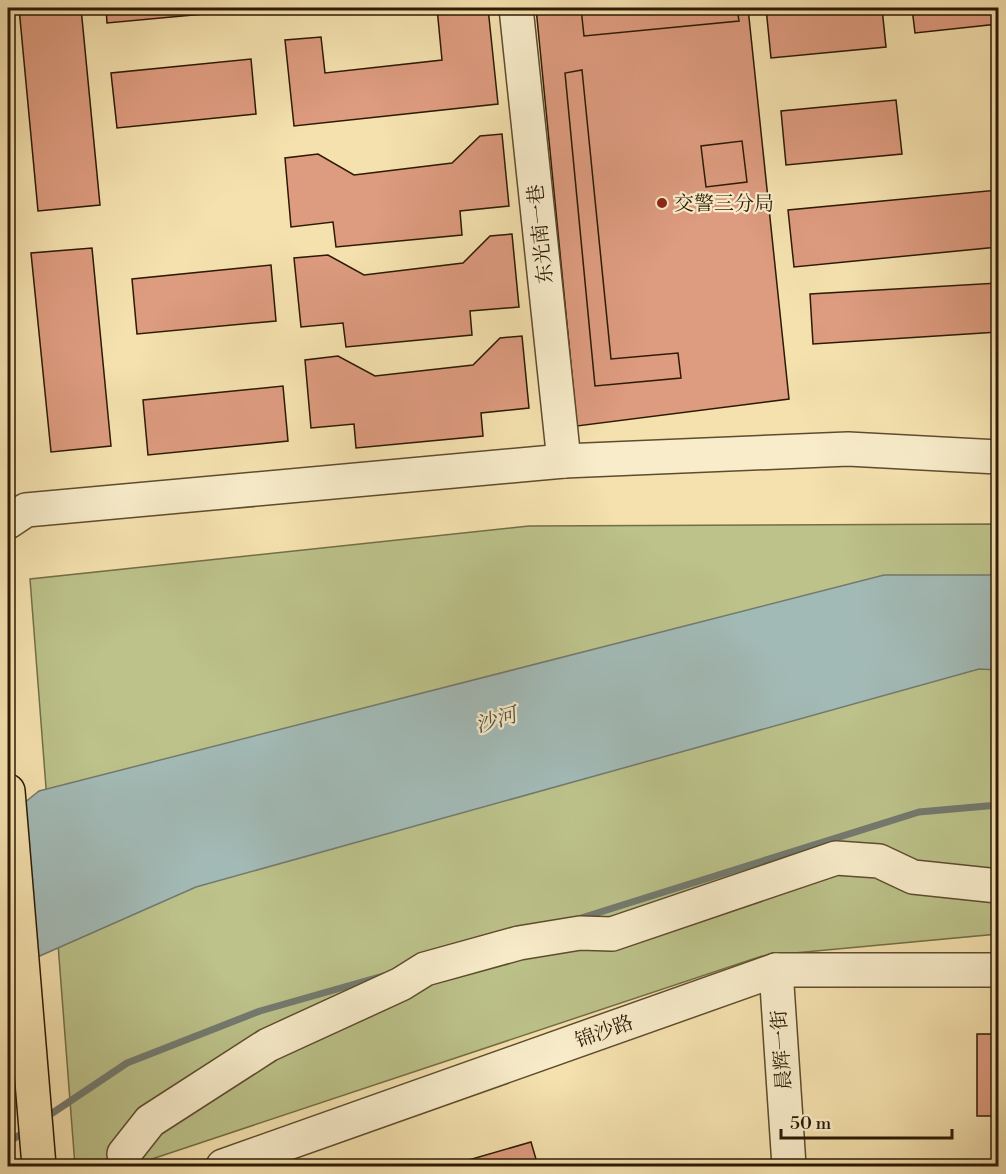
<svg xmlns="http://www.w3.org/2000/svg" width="1006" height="1174" viewBox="0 0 1006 1174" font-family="'Libre Bodoni','Noto Serif SC',serif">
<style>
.green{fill:#bcc28a;stroke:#746e47;stroke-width:1.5}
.water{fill:#a2bab6;stroke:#737a6f;stroke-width:1.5}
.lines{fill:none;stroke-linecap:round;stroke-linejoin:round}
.stream{stroke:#737a6f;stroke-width:7}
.building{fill:#dd9b7f;stroke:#2c1a04;stroke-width:1.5}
.minor-casing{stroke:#5e4c2e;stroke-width:36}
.major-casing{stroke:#2c1a04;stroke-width:36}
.path{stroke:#2c1a04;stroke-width:4;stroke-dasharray:4.5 3;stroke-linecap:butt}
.minor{stroke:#f8ecca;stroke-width:33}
.major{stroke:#f4e1ae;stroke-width:33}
.poi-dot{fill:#8f2418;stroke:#f8ecca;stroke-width:2}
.labels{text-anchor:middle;stroke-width:4.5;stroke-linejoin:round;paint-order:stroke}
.poi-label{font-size:20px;fill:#2c1a04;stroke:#f8ecca;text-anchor:start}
.street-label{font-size:20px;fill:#2c1a04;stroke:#f8ecca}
.water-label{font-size:21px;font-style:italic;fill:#555242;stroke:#f8ecca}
</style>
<rect width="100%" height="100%" fill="#f4e1ae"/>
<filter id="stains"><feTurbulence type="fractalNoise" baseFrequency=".00333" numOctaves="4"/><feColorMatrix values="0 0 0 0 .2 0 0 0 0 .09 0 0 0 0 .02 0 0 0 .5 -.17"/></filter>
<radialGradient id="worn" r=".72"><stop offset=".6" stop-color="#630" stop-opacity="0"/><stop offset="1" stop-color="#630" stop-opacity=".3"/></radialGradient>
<path class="green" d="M 998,524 L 998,934 L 762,956 L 131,1166 L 75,1166 L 30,579 L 529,526 Z"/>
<path class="water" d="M 884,575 L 998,575 L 998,670 L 979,669 L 196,887 L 8,970 L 8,816 L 39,791 Z"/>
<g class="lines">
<g class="stream">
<path d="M 578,919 L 919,812 L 998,805"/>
<path d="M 45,1118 L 127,1063 L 260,1011 L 383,976"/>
<path d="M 8,1143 L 25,1131"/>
</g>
</g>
<g class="building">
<path d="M 19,8 L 81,8 L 100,205 L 38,211 Z"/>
<path d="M 106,8 L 247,8 L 247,10 L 107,23 Z"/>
<path d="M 437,8 L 488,8 L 498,104 L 294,126 L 285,40 L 321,37 L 325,73 L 442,60 Z"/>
<path d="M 536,8 L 748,8 L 789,399 L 577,426 Z"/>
<path d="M 581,8 L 737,8 L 739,21 L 584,36 Z"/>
<path d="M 766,8 L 882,8 L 886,47 L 771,58 Z"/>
<path d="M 912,8 L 998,8 L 998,24 L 915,33 Z"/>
<path d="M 251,59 L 256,114 L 117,128 L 111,73 Z"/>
<path d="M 582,70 L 611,359 L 678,353 L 681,378 L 595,386 L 565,73 Z"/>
<path d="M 896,100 L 902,154 L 786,165 L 781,111 Z"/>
<path d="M 502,134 L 509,206 L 460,211 L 462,235 L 336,247 L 333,222 L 291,227 L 285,158 L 318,154 L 354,175 L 452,163 L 480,136 Z"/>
<path d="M 742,141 L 747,182 L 706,187 L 701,146 Z"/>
<path d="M 998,190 L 998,247 L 794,267 L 788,210 Z"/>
<path d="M 512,234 L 519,307 L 470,311 L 472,335 L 346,347 L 343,323 L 301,327 L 294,258 L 328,255 L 364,275 L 463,263 L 490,236 Z"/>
<path d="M 92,248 L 111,446 L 51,452 L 31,253 Z"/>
<path d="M 271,265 L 276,321 L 137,334 L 132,279 Z"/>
<path d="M 998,283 L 998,332 L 813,344 L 810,294 Z"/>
<path d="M 522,336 L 529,408 L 481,413 L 483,436 L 356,448 L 354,424 L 311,428 L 305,360 L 338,356 L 375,376 L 473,365 L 500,338 Z"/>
<path d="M 283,386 L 288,441 L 148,455 L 143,400 Z"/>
<rect x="977" y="1034" width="21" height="82"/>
<path d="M 531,1142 L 538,1166 L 448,1166 Z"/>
</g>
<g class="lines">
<defs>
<g id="minor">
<path d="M 516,8 L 564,461"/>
<path d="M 8,522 L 26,510 L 564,461 L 848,449 L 998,457"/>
<path d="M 776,970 L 789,1166"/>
<path d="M 124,1154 L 150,1121 L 268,1045 L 401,984 L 425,969 L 519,943 L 580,933 L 612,934 L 836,858 L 879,861 L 913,877 L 998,886"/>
<path d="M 223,1166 L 776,970 L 998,970"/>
</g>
<path id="major" d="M 8,791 L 39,1166"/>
</defs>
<use href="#minor" class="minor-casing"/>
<use href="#major" class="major-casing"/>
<path class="path" d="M 91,1166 L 92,1163 L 100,1161"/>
<use href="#minor" class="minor"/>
<use href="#major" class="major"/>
</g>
<circle class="poi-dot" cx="662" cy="203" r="6"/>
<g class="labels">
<g class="poi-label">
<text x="674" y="210">交警三分局</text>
</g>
<g class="street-label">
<text transform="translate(540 234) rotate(-96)" y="7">东光南一巷</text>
<text transform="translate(604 1031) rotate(-20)" y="7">锦沙路</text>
<text transform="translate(781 1050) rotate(-94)" y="7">晨辉一街</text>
</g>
<g class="water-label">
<text transform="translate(496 720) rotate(-17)" y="7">沙河</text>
</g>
</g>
<rect width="1006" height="1174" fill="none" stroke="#f4e1ae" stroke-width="30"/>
<rect x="9" y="9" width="988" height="1156" fill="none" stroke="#2c1a04" stroke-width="3"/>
<rect x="15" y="15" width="976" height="1144" fill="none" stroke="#2c1a04" stroke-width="1.5"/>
<path d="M781 1129v9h171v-9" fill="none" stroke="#2c1a04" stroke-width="3"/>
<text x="790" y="1129" font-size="18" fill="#2c1a04" stroke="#f8ecca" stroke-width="4.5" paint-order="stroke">50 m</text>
<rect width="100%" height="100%" filter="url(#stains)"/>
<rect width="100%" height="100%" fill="url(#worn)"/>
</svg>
